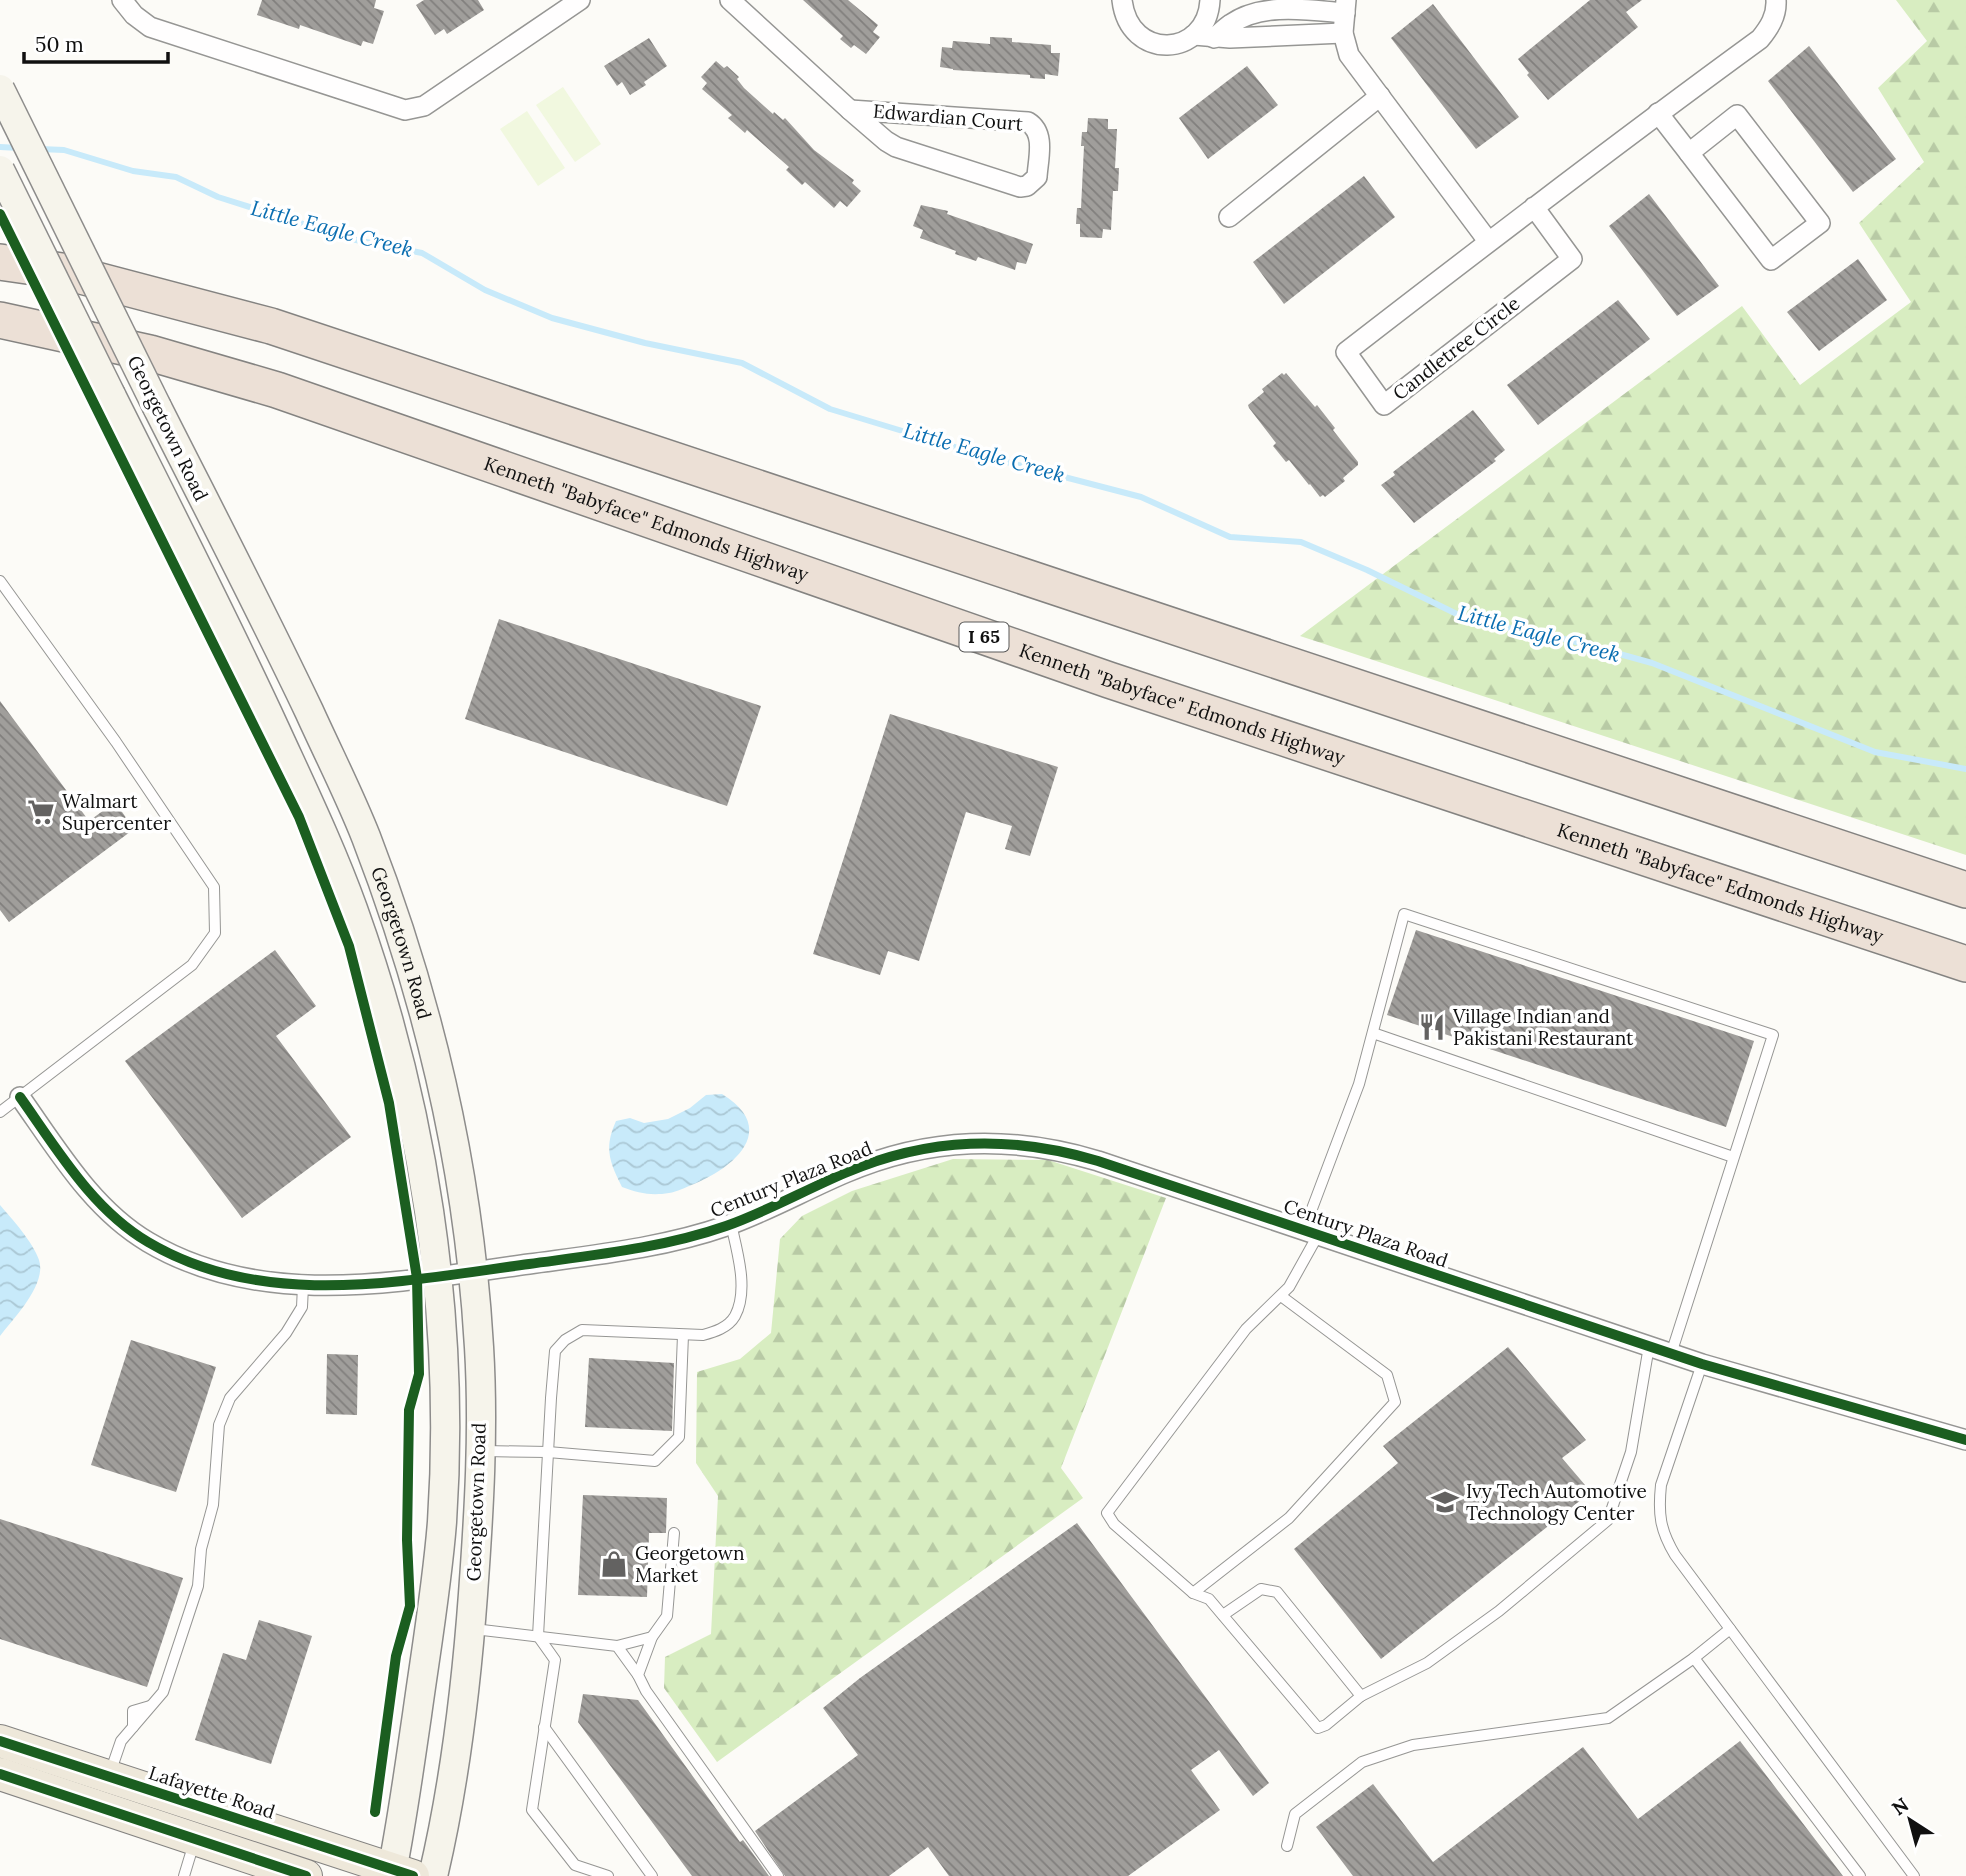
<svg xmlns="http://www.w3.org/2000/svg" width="1966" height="1876" viewBox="0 0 1966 1876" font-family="Lora,serif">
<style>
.forest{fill:url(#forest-firs)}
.pitch{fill:#f1f8df}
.water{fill:url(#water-waves)}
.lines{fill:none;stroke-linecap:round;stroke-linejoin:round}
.stream{stroke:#c8eafa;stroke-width:6}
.building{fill:url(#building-back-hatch)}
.service-casing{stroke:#969694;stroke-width:12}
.minor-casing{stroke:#969694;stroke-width:22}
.secondary-casing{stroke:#8d8c8b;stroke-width:31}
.primary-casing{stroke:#848381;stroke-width:34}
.motorway-casing{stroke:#848381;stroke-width:38}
.service{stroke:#fffefe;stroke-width:10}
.minor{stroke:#fffefe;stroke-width:19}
.secondary{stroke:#f6f4eb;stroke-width:28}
.primary{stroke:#eee8da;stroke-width:32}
.motorway{stroke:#ece0d6;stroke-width:35}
.secondary-bridge-casing{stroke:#8d8c8b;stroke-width:31;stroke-linecap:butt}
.secondary-bridge{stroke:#f6f4eb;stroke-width:28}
.cycleway-casing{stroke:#fff;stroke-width:15}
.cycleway{stroke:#1b5e20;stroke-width:10}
.labels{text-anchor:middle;stroke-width:7;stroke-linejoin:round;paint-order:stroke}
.shield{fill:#fff;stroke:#585858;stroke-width:2}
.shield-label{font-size:18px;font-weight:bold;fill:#101010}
.street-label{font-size:19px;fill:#101010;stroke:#fff}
.poi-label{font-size:19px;fill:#101010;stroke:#fff;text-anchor:start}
.water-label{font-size:21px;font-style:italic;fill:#0a6eb1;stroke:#fff}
</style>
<defs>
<pattern id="forest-firs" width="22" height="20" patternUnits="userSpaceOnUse" patternTransform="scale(1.75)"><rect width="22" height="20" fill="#d8edc1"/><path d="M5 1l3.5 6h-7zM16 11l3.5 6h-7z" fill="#b8caa5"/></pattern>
<pattern id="water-waves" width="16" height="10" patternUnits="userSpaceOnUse" patternTransform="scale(1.75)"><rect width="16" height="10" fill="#c8eafa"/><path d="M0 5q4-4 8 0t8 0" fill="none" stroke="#abc8d5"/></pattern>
<pattern id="building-back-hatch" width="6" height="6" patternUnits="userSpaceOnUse" patternTransform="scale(1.75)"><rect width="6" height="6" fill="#a09e9b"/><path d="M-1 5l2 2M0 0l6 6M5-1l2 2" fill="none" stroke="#817f7d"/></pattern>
</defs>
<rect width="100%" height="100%" fill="#fcfbf7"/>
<g class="forest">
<path d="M 1896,0 L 1966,0 L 1966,855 L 1300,636 L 1742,306 L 1800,385 L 1911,302 L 1859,223 L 1924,162 L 1878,88 L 1927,41 Z"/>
<path d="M 953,1159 L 1048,1160 L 1166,1198 L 1061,1468 L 1083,1498 L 717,1762 L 664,1688 L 665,1657 L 711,1634 L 718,1496 L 696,1463 L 697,1372 L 740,1359 L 771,1333 L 780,1239 L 802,1216 L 852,1191 Z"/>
</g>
<g class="pitch">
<path d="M 563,87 L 601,144 L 575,162 L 536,105 Z"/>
<path d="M 527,111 L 565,168 L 538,186 L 500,129 Z"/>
</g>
<g class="water">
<path d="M 722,1094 C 778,1128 737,1166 694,1184 C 686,1187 677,1192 669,1193 C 651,1196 638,1193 622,1187 C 609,1161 604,1148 616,1121 L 630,1118 L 644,1123 L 668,1119 L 690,1108 L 706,1095 Z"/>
<path d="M 0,1205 C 12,1219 33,1242 39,1260 C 47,1284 14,1318 0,1336 Z"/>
</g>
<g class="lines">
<g class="stream">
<path d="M 0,147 L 19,148"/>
<path d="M 40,149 L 64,150 L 133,171 L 176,177 L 218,197 L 351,239 L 422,253 L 485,290 L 552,318 L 645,343 L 742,363 L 830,409 L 988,457 L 1141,497 L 1230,537 L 1301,542 L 1367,570 L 1469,620 L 1569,640 L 1652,663 L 1875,752 L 1966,769"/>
</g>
</g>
<g class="building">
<path d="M 262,0 L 376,0 L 374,8 L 384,11 L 373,44 L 363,41 L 361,46 L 300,25 L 299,29 L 257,15 Z"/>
<path d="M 424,0 L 478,0 L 484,10 L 447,34 L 444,29 L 435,35 L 416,5 Z"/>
<path d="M 803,0 L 848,0 L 878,25 L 873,32 L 880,37 L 866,54 L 854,45 L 851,48 L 840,39 L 843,36 Z"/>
<path d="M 1590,0 L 1642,0 L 1626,12 L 1638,27 L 1548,100 L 1527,75 L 1529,73 L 1518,59 Z"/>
<path d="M 1433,4 L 1519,117 L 1476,149 L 1391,38 Z"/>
<path d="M 990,37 L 1012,38 L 1012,42 L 1051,45 L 1051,53 L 1060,53 L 1058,76 L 1045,74 L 1045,79 L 1030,78 L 1030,75 L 953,70 L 953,69 L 940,67 L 942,47 L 952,48 L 953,41 L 990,44 Z"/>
<path d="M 649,38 L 667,66 L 644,82 L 646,85 L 630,95 L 622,82 L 617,86 L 604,66 Z"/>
<path d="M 1809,46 L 1896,159 L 1853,192 L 1768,81 Z"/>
<path d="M 716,61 L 724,68 L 727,66 L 739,77 L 737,79 L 744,88 L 773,114 L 774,112 L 783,120 L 785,118 L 814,150 L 854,180 L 852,183 L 861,191 L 847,207 L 840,201 L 834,208 L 805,182 L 802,185 L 786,170 L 789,167 L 747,130 L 745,133 L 728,118 L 732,115 L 702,89 L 707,83 L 701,77 Z"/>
<path d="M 1247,66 L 1278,105 L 1208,159 L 1179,118 Z"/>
<path d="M 1088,118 L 1108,119 L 1108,129 L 1117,129 L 1115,168 L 1119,168 L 1118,191 L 1113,191 L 1111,230 L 1103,229 L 1102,238 L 1080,237 L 1080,224 L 1076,224 L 1077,208 L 1081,208 L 1084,146 L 1081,146 L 1082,132 L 1087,132 Z"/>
<path d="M 1364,176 L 1395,217 L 1284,304 L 1253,262 Z"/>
<path d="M 1649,194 L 1719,286 L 1677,316 L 1609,226 Z"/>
<path d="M 921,205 L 948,211 L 947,214 L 1033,244 L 1026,264 L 1017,262 L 1015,270 L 978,257 L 976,261 L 955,254 L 956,251 L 920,238 L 923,230 L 913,226 Z"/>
<path d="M 1858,259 L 1887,300 L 1819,351 L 1787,312 Z"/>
<path d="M 1618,300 L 1650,339 L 1538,425 L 1507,385 Z"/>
<path d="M 1282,373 L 1284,375 L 1286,373 L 1315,407 L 1317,405 L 1335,428 L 1333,430 L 1358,462 L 1358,465 L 1343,478 L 1345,481 L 1325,497 L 1323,495 L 1320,497 L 1310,484 L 1309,485 L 1289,460 L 1286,462 L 1273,446 L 1276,443 L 1249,408 L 1248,405 L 1264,392 L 1262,389 Z"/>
<path d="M 1473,410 L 1505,450 L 1494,459 L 1496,461 L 1414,523 L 1381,485 L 1395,475 L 1393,472 Z"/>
<path d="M 499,619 L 761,706 L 727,806 L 465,719 Z"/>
<path d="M 0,701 L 89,821 L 115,802 L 134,829 L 9,922 L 0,910 Z"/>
<path d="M 890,714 L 1058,767 L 1030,856 L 1005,849 L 1012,826 L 966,812 L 919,961 L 888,951 L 880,975 L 813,954 Z"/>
<path d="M 1416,930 L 1754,1041 L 1726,1127 L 1387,1015 Z"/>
<path d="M 275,950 L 316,1006 L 276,1036 L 351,1137 L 242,1218 L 125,1061 Z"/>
<path d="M 131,1340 L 216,1367 L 176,1492 L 91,1465 Z"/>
<path d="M 1508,1347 L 1586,1440 L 1562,1458 L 1591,1492 L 1381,1659 L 1294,1549 L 1398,1463 L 1383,1446 Z"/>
<path d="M 327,1354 L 358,1355 L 357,1415 L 326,1414 Z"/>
<path d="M 589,1358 L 674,1363 L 672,1431 L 585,1427 Z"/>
<path d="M 583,1495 L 667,1498 L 666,1533 L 649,1533 L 647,1597 L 578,1595 Z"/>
<path d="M 0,1519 L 183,1578 L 147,1687 L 0,1639 Z"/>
<path d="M 1077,1523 L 1269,1783 L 1253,1796 L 1219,1750 L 1191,1770 L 1220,1810 L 1128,1876 L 949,1876 L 928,1847 L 889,1876 L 785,1876 L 755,1831 L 858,1755 L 823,1708 L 860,1678 Z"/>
<path d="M 259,1620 L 312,1636 L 271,1764 L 195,1740 L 223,1653 L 246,1660 Z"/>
<path d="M 583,1694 L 638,1700 L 740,1842 L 743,1840 L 769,1876 L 692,1876 L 578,1722 Z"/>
<path d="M 1740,1741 L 1843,1876 L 1353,1876 L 1316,1827 L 1373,1784 L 1433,1862 L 1583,1747 L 1638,1819 Z"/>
</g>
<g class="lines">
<defs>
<g id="service">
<path d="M 0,581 L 116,742 L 214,887 L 215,933 L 192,965 L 0,1112"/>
<path d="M 1373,1033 L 1733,1157"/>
<path d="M 1304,1230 L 1359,1084 L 1404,914 L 1773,1035 L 1671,1354"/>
<path d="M 1318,1235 L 1289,1287 L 1246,1329 L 1107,1513 L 1114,1524 L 1193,1593 L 1209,1599 L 1318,1728 L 1326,1725 L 1361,1696 L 1427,1663 L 1499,1611 L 1608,1520 L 1631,1452 L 1649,1346"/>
<path d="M 1702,1364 L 1661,1485 C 1658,1514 1660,1530 1675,1555 L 1914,1876"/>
<path d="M 484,1451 L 548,1452 L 655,1461 L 679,1437 L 683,1335"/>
<path d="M 674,1533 L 667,1616 L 652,1637 L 638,1675 L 646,1691 L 778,1876"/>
<path d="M 1193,1593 L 1289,1518 L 1395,1402 L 1387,1375 L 1281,1296"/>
<path d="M 1223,1615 L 1261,1589 L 1277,1592 L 1361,1696"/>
<path d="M 474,1629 L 617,1646 L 638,1675"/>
<path d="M 1730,1629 L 1694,1658 L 1860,1876"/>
<path d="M 617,1646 L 652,1637"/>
<path d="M 133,1727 L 133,1711 L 150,1706"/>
<path d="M 544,1727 L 652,1876"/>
<path d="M 110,1773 L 121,1741 L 163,1692 L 198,1586 L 201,1549 L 213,1505 L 219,1425 L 230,1398 L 286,1333 L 302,1307 L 303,1286"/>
<path d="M 1287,1846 L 1295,1814 L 1362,1762 L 1413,1745 L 1608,1718 L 1694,1658"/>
<path d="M 184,1876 L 194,1843"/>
<path d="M 608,1876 L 575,1865 L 532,1810 L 555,1660 L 538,1636 L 551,1398 L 555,1351 L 565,1340 L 582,1330 L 703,1335 C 714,1332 728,1328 735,1316 C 749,1290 737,1251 731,1224"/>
</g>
<g id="minor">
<path d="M 122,0 L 134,15 L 150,27 L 405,110 L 424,106 L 580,0"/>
<path d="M 730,0 L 850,110"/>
<path d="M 1122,0 C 1129,62 1207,58 1210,0"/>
<path d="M 1346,0 L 1343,33 L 1349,55 L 1488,241"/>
<path d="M 1194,35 L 1230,38 L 1343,33"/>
<path d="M 1214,38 C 1219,34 1225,28 1231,24 C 1262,2 1309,10 1345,13"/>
<path d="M 850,110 L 1028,122 C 1046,133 1038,159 1037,177 L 1027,186 L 1020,187 L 896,147 L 886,141 Z"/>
<path d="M 1658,113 L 1689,153"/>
<path d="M 1737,115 L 1820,223 L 1771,260 L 1689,153 Z"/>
<path d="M 1534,207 L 1572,259 L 1384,405 L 1346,352 C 1483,246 1620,141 1760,39 C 1769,28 1777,16 1776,0"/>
<path d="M 1229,217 L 1380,96"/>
<path d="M 20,1097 C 57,1149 92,1209 148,1242 C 264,1311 403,1281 529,1264 C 594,1255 663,1248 726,1226 C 766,1212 805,1190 845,1173 C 929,1137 1011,1135 1098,1161 L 1702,1364 L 1966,1440"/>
</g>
<g id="secondary">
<path d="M 111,395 C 167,507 224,618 276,731 C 303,790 331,848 353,909 C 423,1104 456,1315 442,1522 C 437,1586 426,1650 417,1715 C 409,1769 402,1822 391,1876"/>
<path id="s1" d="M 157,407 C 208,508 260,608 309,711 C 328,753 349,794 366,837 C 429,1000 469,1173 479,1347 C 484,1429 479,1512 473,1594 C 466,1690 455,1783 433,1876"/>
</g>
<g id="primary">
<path d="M 0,1741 L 413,1876"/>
<path d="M 0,1774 L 306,1876"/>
</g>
<g id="motorway">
<path d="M 0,262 L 62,271 L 271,326 L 1966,890"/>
<path id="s2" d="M 0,320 L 150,353 L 277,390 L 1109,680 L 1966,964"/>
</g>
</defs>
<use href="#service" class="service-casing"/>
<use href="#minor" class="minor-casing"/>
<use href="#secondary" class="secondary-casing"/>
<use href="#primary" class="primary-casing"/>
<use href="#motorway" class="motorway-casing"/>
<use href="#service" class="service"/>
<use href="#minor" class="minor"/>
<use href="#secondary" class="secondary"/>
<use href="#primary" class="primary"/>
<use href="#motorway" class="motorway"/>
<defs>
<g id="secondary-bridge">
<path d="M 0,89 L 157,407"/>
<path d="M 0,170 L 111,395"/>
</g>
</defs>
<use href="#secondary-bridge" class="secondary-bridge-casing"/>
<use href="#secondary-bridge" class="secondary-bridge"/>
<defs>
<g id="cycleway">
<path d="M 0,214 L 299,817 L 349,946 L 389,1103 L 417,1278 L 419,1374 L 409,1410 L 407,1540 L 410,1606 L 396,1656 L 375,1812"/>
<path d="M 20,1097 C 57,1149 92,1209 148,1242 C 264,1311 403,1281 529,1264 C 594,1255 663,1248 726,1226 C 766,1212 805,1190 845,1173 C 929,1137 1011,1135 1098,1161 L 1702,1364 L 1966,1440"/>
<path d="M 0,1741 L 413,1876"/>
<path d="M 0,1774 L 306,1876"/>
</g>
</defs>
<use href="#cycleway" class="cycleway-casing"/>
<use href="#cycleway" class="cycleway"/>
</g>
<defs>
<symbol id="supermarket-bare" viewBox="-9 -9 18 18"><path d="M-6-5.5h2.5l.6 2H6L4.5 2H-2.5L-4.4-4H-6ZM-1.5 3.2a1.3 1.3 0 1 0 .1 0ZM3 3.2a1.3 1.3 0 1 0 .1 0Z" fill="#636261" stroke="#fff" stroke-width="2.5" paint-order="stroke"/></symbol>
<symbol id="restaurant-bare" viewBox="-9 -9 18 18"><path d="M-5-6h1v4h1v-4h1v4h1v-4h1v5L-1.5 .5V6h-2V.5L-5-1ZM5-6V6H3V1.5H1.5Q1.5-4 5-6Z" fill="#636261" stroke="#fff" stroke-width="2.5" paint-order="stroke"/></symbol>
<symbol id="university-bare" viewBox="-9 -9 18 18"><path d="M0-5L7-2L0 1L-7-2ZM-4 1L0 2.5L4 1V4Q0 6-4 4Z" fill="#636261" stroke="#fff" stroke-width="2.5" paint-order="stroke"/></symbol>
<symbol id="shop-bare" viewBox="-9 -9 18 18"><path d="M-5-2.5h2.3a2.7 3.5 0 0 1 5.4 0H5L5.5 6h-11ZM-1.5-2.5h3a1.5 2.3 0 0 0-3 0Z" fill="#636261" stroke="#fff" stroke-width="2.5" paint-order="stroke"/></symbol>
</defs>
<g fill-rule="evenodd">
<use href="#supermarket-bare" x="22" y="793" width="38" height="38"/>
<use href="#restaurant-bare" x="1413" y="1008" width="38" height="38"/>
<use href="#university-bare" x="1426" y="1483" width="38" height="38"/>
<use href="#shop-bare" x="595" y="1545" width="38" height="38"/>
</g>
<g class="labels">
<rect class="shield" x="959.5" y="622.5" width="49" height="29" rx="5"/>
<g class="shield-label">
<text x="984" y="643">I 65</text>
</g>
<g class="street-label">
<text transform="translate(948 117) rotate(5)" y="7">Edwardian Court</text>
<text transform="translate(1456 348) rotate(-38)" y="7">Candletree Circle</text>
<text transform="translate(168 428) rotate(64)" y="7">Georgetown Road</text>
<text dy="7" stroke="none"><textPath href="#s2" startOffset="677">Kenneth "Babyface" Edmonds Highway</textPath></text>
<text dy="7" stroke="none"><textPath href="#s2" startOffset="1244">Kenneth "Babyface" Edmonds Highway</textPath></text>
<text dy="7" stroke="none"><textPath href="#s2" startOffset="1811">Kenneth "Babyface" Edmonds Highway</textPath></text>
<text dy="7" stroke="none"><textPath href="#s1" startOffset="590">Georgetown Road</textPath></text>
<text transform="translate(791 1179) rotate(-22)" y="7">Century Plaza Road</text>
<text transform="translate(1366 1233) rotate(19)" y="7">Century Plaza Road</text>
<text transform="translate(476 1502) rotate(-88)" y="7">Georgetown Road</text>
<text transform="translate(212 1792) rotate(18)" y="7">Lafayette Road</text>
</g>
<g class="poi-label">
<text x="62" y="808">Walmart<tspan x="62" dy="22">Supercenter</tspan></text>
<text x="1453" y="1023">Village Indian and<tspan x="1453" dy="22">Pakistani Restaurant</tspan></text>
<text x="1466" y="1498">Ivy Tech Automotive<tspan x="1466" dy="22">Technology Center</tspan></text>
<text x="635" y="1560">Georgetown<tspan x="635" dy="22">Market</tspan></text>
</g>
<g class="water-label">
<text transform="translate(332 229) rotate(15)" y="7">Little Eagle Creek</text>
<text transform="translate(984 453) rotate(16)" y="7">Little Eagle Creek</text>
<text transform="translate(1539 634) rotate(15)" y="7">Little Eagle Creek</text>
</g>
</g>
<g transform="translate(1910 1820) rotate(324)" stroke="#ffffff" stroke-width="5" paint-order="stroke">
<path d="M0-5L12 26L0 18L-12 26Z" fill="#101010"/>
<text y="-10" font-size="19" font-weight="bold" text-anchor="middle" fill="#101010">N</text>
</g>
<path d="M24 52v10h144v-10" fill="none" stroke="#101010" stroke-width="3.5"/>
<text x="35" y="52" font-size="21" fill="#101010" stroke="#ffffff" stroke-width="5" paint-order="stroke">50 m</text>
</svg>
